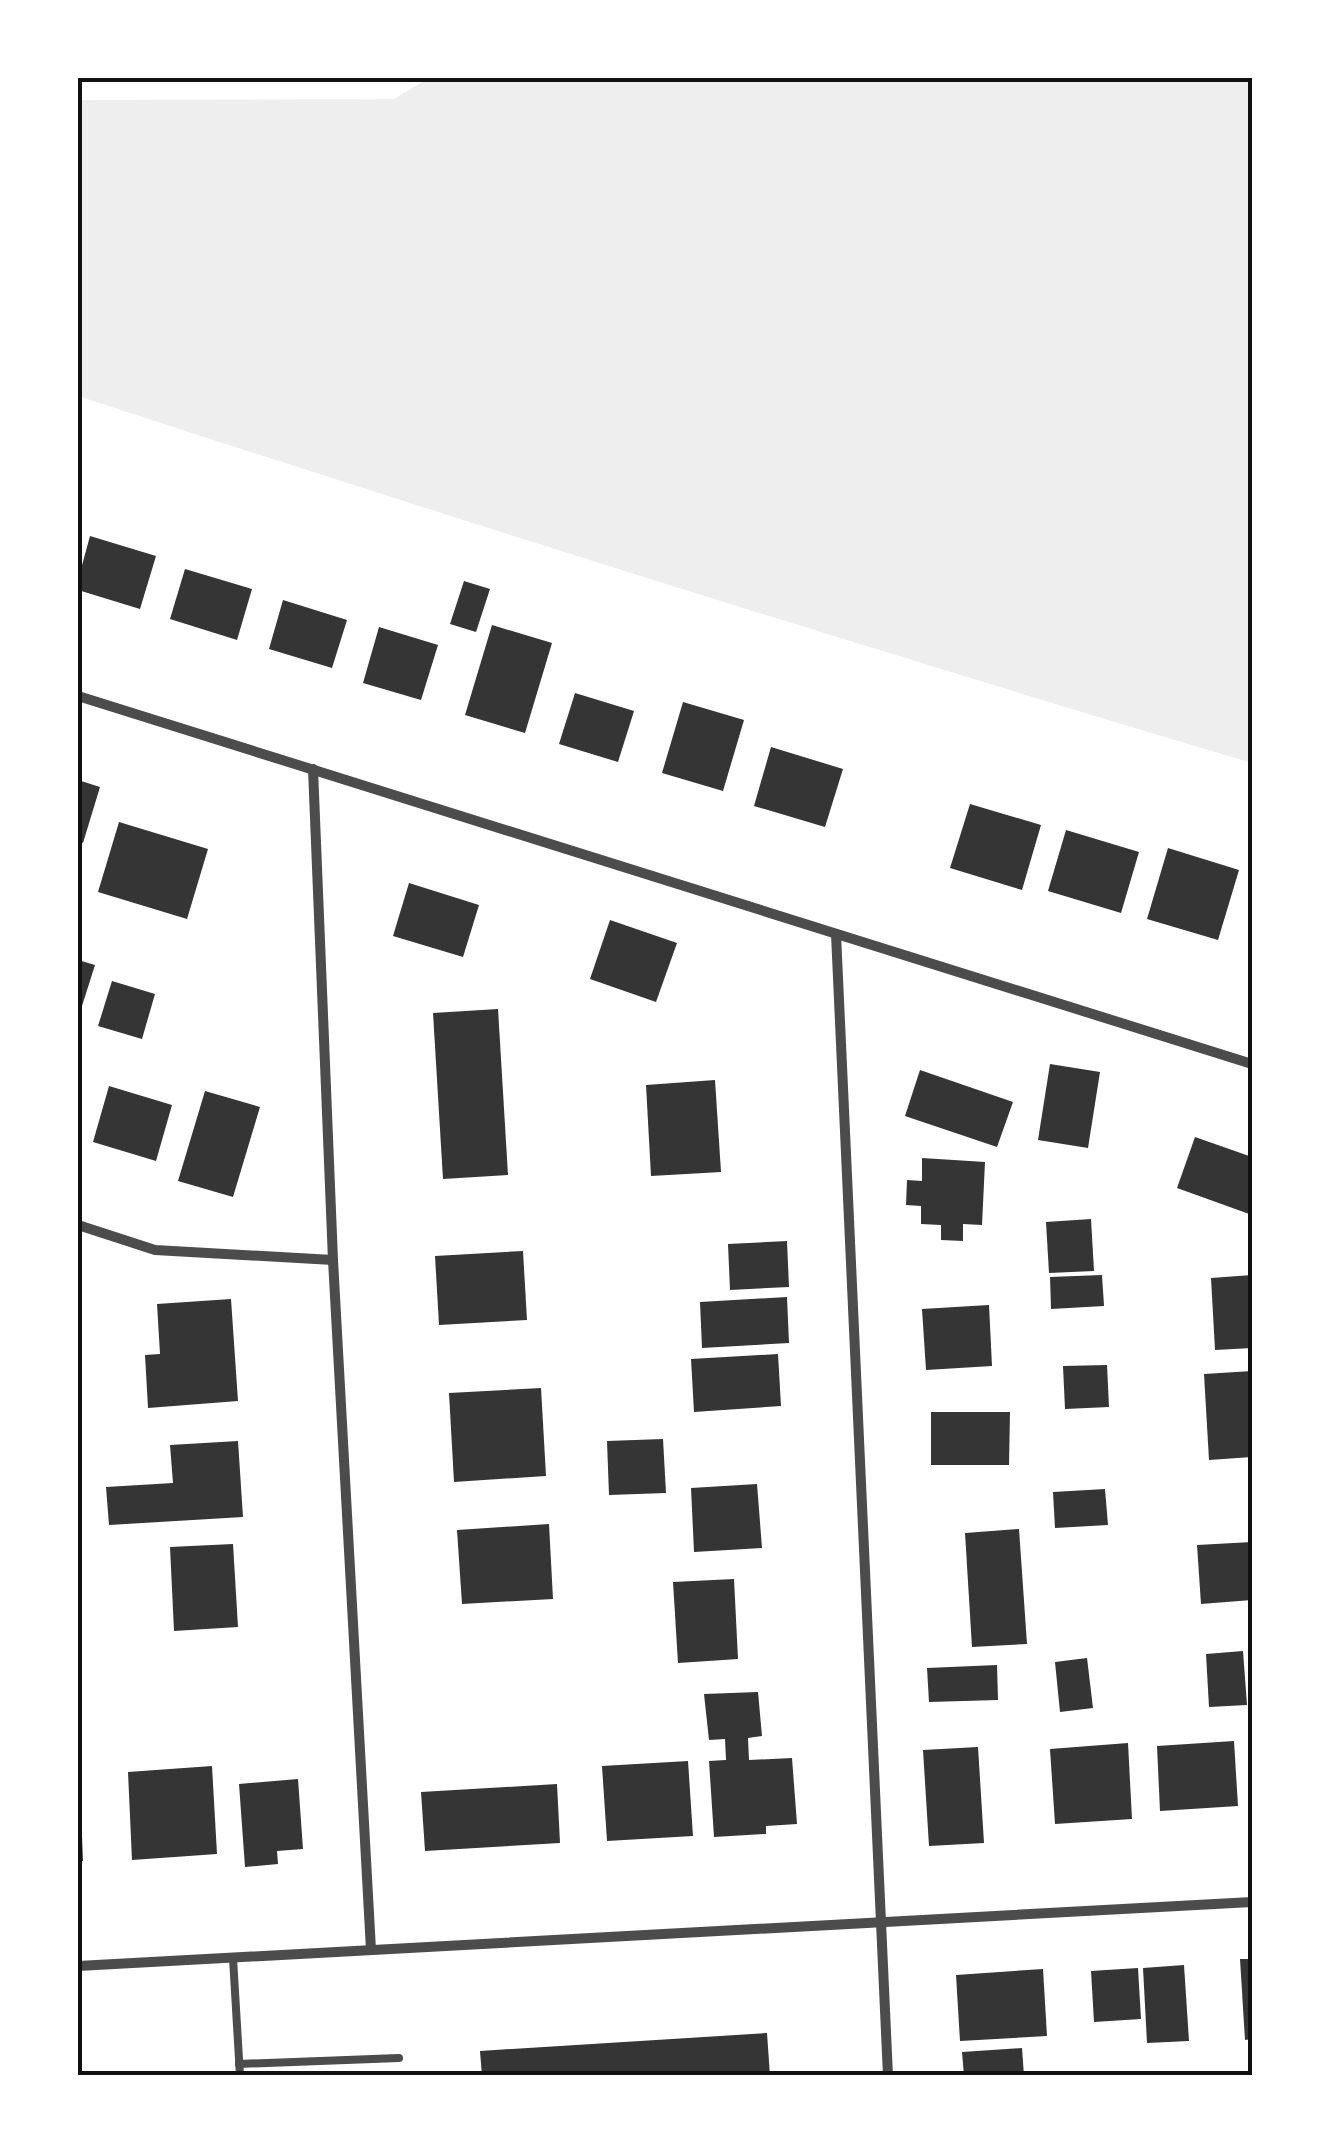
<svg xmlns="http://www.w3.org/2000/svg" width="1330" height="2153" viewBox="0 0 1330 2153" font-family="'Exo 2',sans-serif">
<style>
.green{fill:#eee}
.building{fill:#353535}
.lines{fill:none;stroke-linecap:round;stroke-linejoin:round}
.service{stroke:#4c4c4c;stroke-width:8}
.minor{stroke:#4c4c4c;stroke-width:10}
.neatline{fill:none;stroke:#111;stroke-width:4}
</style>
<rect width="100%" height="100%" fill="#fff"/>
<path class="green" d="M 429,78 L 1252,78 L 1252,763 C 859,646 468,523 78,396 L 78,100 L 394,99 Z"/>
<g class="building">
<path d="M 90,536 L 156,556 L 140,609 L 78,590 L 78,580 Z"/>
<path d="M 185,569 L 252,589 L 237,640 L 170,619 Z"/>
<path d="M 464,581 L 490,589 L 476,632 L 450,624 Z"/>
<path d="M 283,600 L 347,620 L 332,668 L 269,649 Z"/>
<path d="M 492,625 L 552,643 L 525,733 L 465,715 Z"/>
<path d="M 379,627 L 438,645 L 421,700 L 363,683 Z"/>
<path d="M 575,693 L 634,711 L 618,762 L 559,744 Z"/>
<path d="M 683,702 L 744,720 L 723,791 L 662,773 Z"/>
<path d="M 771,747 L 843,769 L 825,827 L 754,806 Z"/>
<path d="M 78,780 L 100,787 L 83,843 L 78,841 Z"/>
<path d="M 970,804 L 1041,825 L 1022,890 L 950,868 Z"/>
<path d="M 119,822 L 208,849 L 187,919 L 98,892 Z"/>
<path d="M 1066,830 L 1139,852 L 1121,913 L 1048,891 Z"/>
<path d="M 1168,848 L 1239,870 L 1218,940 L 1147,919 Z"/>
<path d="M 409,883 L 479,905 L 463,957 L 393,936 Z"/>
<path d="M 610,920 L 677,943 L 656,1002 L 590,979 Z"/>
<path d="M 78,960 L 95,965 L 82,1006 L 78,1004 Z"/>
<path d="M 112,981 L 155,994 L 142,1039 L 98,1026 Z"/>
<path d="M 498,1009 L 508,1175 L 443,1179 L 433,1013 Z"/>
<path d="M 1050,1064 L 1100,1072 L 1088,1148 L 1038,1140 Z"/>
<path d="M 920,1070 L 1013,1102 L 997,1147 L 905,1116 Z"/>
<path d="M 715,1080 L 721,1172 L 651,1176 L 646,1085 Z"/>
<path d="M 109,1086 L 172,1105 L 156,1161 L 93,1142 Z"/>
<path d="M 205,1091 L 260,1107 L 233,1197 L 178,1181 Z"/>
<path d="M 1195,1137 L 1252,1157 L 1252,1215 L 1177,1188 Z"/>
<path d="M 922,1158 L 985,1162 L 982,1225 L 963,1224 L 963,1241 L 941,1240 L 941,1225 L 921,1224 L 921,1206 L 906,1205 L 907,1180 L 922,1181 Z"/>
<path d="M 1091,1219 L 1094,1271 L 1049,1273 L 1046,1222 Z"/>
<path d="M 787,1241 L 789,1287 L 730,1290 L 728,1244 Z"/>
<path d="M 523,1251 L 527,1320 L 439,1325 L 435,1256 Z"/>
<path d="M 1102,1275 L 1104,1306 L 1051,1309 L 1050,1277 Z"/>
<path d="M 1252,1275 L 1252,1348 L 1215,1350 L 1211,1278 Z"/>
<path d="M 787,1297 L 789,1343 L 702,1348 L 700,1302 Z"/>
<path d="M 231,1299 L 238,1401 L 148,1408 L 145,1355 L 160,1354 L 157,1304 Z"/>
<path d="M 989,1305 L 992,1366 L 926,1370 L 922,1309 Z"/>
<path d="M 778,1354 L 781,1406 L 694,1412 L 691,1359 Z"/>
<path d="M 1107,1365 L 1109,1407 L 1065,1409 L 1063,1366 Z"/>
<path d="M 1252,1371 L 1252,1457 L 1209,1460 L 1204,1374 Z"/>
<path d="M 541,1388 L 546,1476 L 454,1482 L 449,1393 Z"/>
<path d="M 931,1412 L 1010,1412 L 1009,1465 L 931,1465 Z"/>
<path d="M 663,1439 L 666,1493 L 609,1495 L 607,1441 Z"/>
<path d="M 238,1441 L 243,1517 L 109,1525 L 106,1487 L 173,1483 L 170,1445 Z"/>
<path d="M 757,1484 L 762,1548 L 694,1552 L 691,1488 Z"/>
<path d="M 1105,1489 L 1108,1525 L 1055,1528 L 1053,1492 Z"/>
<path d="M 549,1524 L 553,1599 L 462,1604 L 457,1530 Z"/>
<path d="M 1019,1529 L 1027,1644 L 972,1647 L 965,1533 Z"/>
<path d="M 1252,1542 L 1252,1600 L 1201,1604 L 1197,1545 Z"/>
<path d="M 233,1544 L 238,1627 L 174,1631 L 170,1547 Z"/>
<path d="M 734,1579 L 738,1659 L 678,1663 L 673,1582 Z"/>
<path d="M 1243,1651 L 1247,1705 L 1209,1707 L 1206,1654 Z"/>
<path d="M 1087,1658 L 1093,1708 L 1060,1712 L 1055,1662 Z"/>
<path d="M 997,1665 L 998,1700 L 929,1702 L 927,1668 Z"/>
<path d="M 758,1692 L 762,1736 L 748,1738 L 749,1760 L 792,1758 L 797,1824 L 766,1826 L 766,1834 L 714,1837 L 709,1761 L 726,1760 L 725,1739 L 709,1740 L 704,1694 Z"/>
<path d="M 1234,1741 L 1238,1806 L 1160,1811 L 1157,1746 Z"/>
<path d="M 1128,1743 L 1132,1819 L 1055,1824 L 1050,1749 Z"/>
<path d="M 978,1747 L 984,1843 L 929,1846 L 923,1750 Z"/>
<path d="M 688,1761 L 693,1836 L 607,1841 L 602,1766 Z"/>
<path d="M 212,1766 L 217,1854 L 132,1860 L 128,1772 Z"/>
<path d="M 298,1779 L 303,1849 L 277,1851 L 278,1864 L 245,1867 L 239,1784 Z"/>
<path d="M 557,1784 L 560,1843 L 425,1851 L 421,1792 Z"/>
<path d="M 78,1811 L 81,1811 L 83,1861 L 78,1861 Z"/>
<path d="M 1240,1959 L 1252,1959 L 1252,2039 L 1245,2040 Z"/>
<path d="M 1184,1965 L 1189,2041 L 1147,2043 L 1143,1968 Z"/>
<path d="M 1138,1968 L 1141,2019 L 1094,2022 L 1091,1971 Z"/>
<path d="M 1043,1969 L 1047,2036 L 960,2041 L 956,1975 Z"/>
<path d="M 767,2033 L 770,2076 L 482,2076 L 480,2051 Z"/>
<path d="M 1022,2048 L 1024,2076 L 964,2076 L 962,2052 Z"/>
</g>
<g class="lines">
<g class="service">
<path d="M 233,1958 L 240,2076"/>
<path d="M 239,2064 L 399,2058"/>
</g>
<g class="minor">
<path d="M 78,696 L 1252,1064"/>
<path d="M 313,769 L 333,1260 L 371,1950"/>
<path d="M 836,934 L 888,2076"/>
<path d="M 78,1225 L 155,1250 L 333,1260"/>
<path d="M 78,1966 L 1252,1902"/>
</g>
</g>
<rect width="1330" height="2153" fill="none" stroke="#ffffff" stroke-width="160"/>
<rect x="80" y="80" width="1170" height="1993" class="neatline"/>
</svg>
